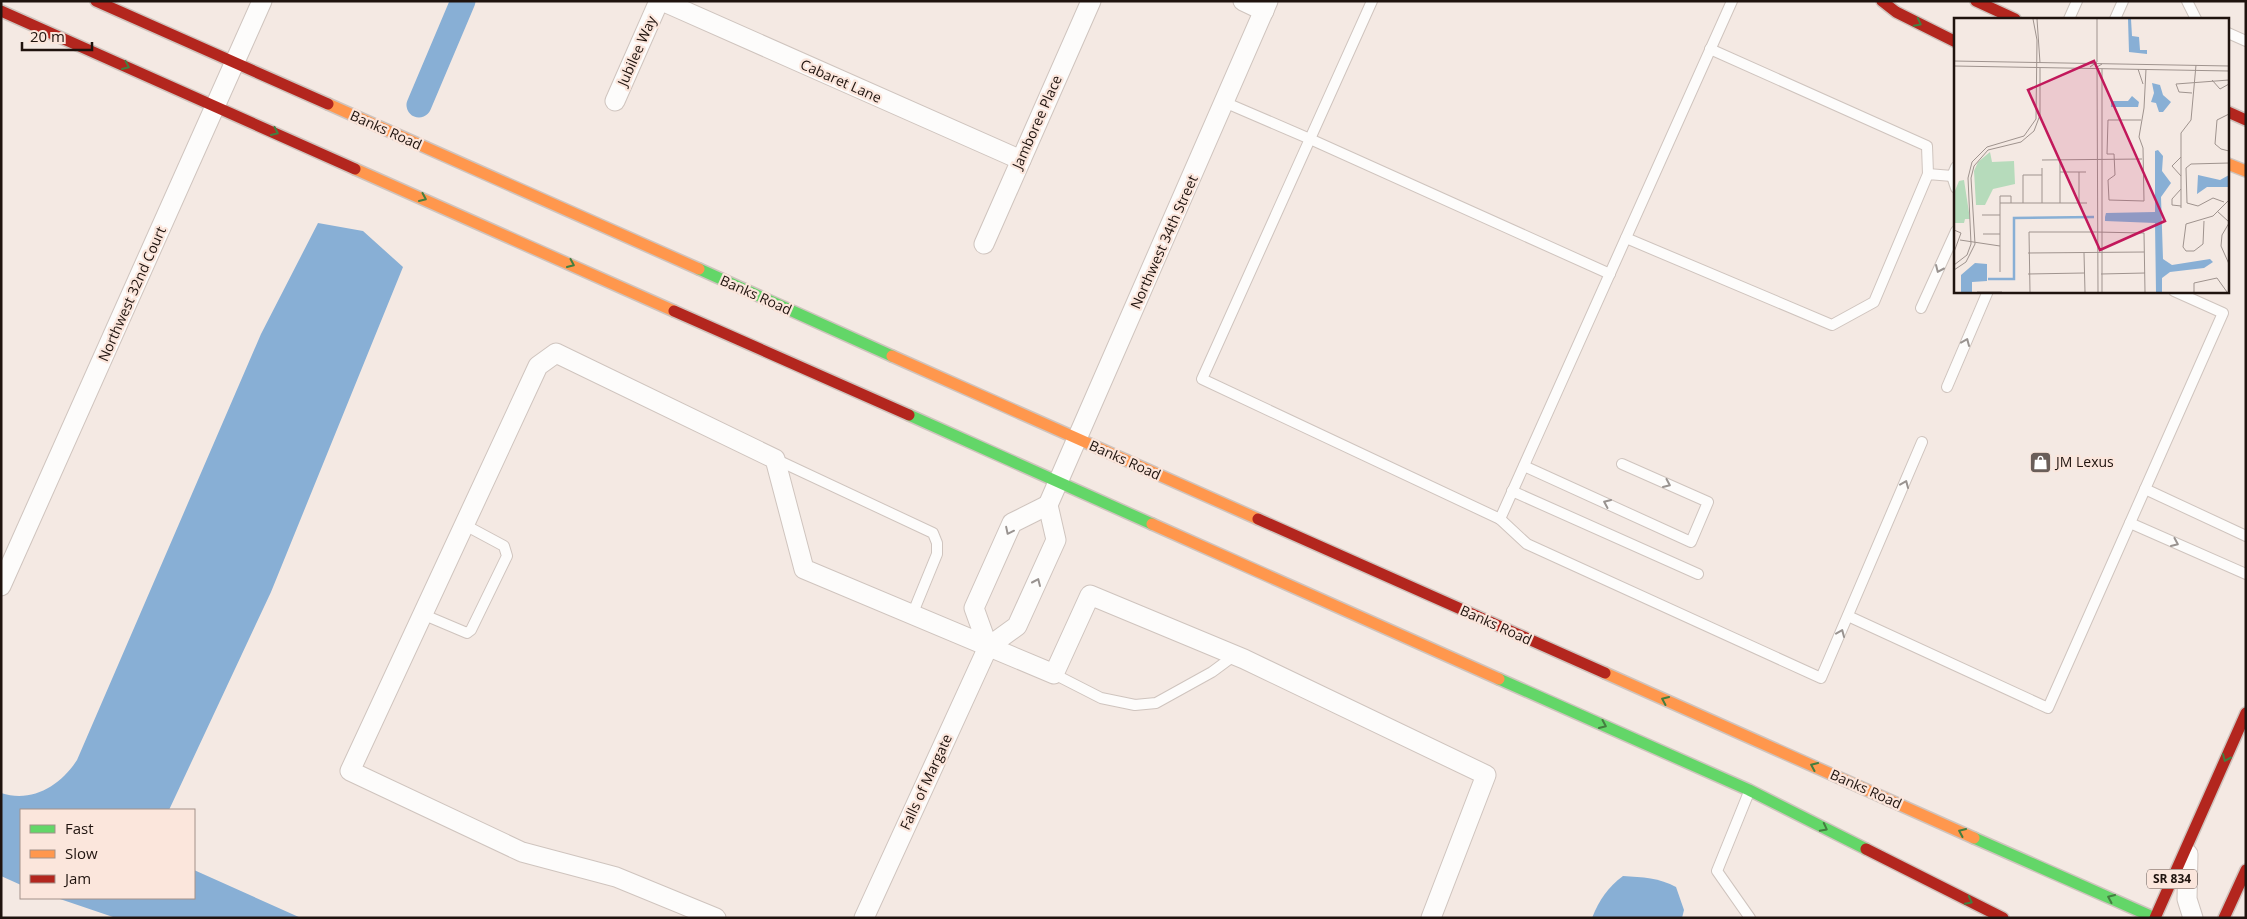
<svg xmlns="http://www.w3.org/2000/svg" width="2247" height="919" viewBox="0 0 2247 919" font-family="'Open Sans',sans-serif">
<style>
.water{fill:#88afd5}
.lines{fill:none;stroke-linecap:round;stroke-linejoin:round}
.canal{stroke:#88afd5;stroke-width:25}
.lane-casing{stroke:#cfc4be;stroke-width:12}
.street-casing{stroke:#cfc4be;stroke-width:21}
.fast-casing{stroke:#cfc4be;stroke-width:14}
.slow-casing{stroke:#cfc4be;stroke-width:14}
.jam-casing{stroke:#cfc4be;stroke-width:14}
.lane{stroke:#fdfcfb;stroke-width:10}
.street{stroke:#fdfcfb;stroke-width:19}
.fast{stroke:#63d668;stroke-width:11}
.slow{stroke:#ff974d;stroke-width:11}
.jam{stroke:#b3261e;stroke-width:11}
.oneway{stroke:#447e40}
.oneway2{stroke:#999390}
.labels{text-anchor:middle;stroke-width:4.5;stroke-linejoin:round;paint-order:stroke}
.shield{fill:#fbe6dc;stroke:#61524c;stroke-width:1}
.shield-label{font-size:12px;font-weight:bold;fill:#1f130e}
.street-label{font-size:14px;fill:#1f130e;stroke:#fbe6dc}
.poi-label{font-size:14px;fill:#1f130e;stroke:#fbe6dc;text-anchor:start}
.inset-river{fill:none;stroke:#88afd5;stroke-width:2.5}
.inset-road{fill:none;stroke:#9f938e;stroke-width:1}
.view{fill:#c2185b;fill-opacity:0.15;stroke:#c2185b;stroke-width:2.5}
.inset-edge{fill:none;stroke:#1f130e;stroke-width:2.5}
</style>
<rect width="100%" height="100%" fill="#f4e9e3"/>
<g class="water">
<path d="M 318,223 L 363,231 L 403,267 L 271,592 L 169,810 L 21,810 L 21,885 L 1,876 L 1,793 C 32,803 60,786 77,760 L 261,334 Z"/>
<path d="M 194,870 L 301,918 L 116,918 L 57,898 L 194,898 Z"/>
<path d="M 1623,876 C 1642,877 1660,878 1676,887 L 1684,910 L 1682,918 L 1592,918 C 1599,900 1608,887 1623,876 Z"/>
</g>
<g class="lines">
<path class="canal" d="M 419,105 L 463,1"/>
<defs>
<g id="lane">
<path d="M 1372,1 L 1202,379 L 1500,519 L 1732,1"/>
<path d="M 2187,1 L 2196,19"/>
<path d="M 2069,19 L 2077,1"/>
<path d="M 2115,19 L 2123,1"/>
<path d="M 2228,33 L 2246,41"/>
<path d="M 1710,49 L 1927,146 L 1928,174"/>
<path d="M 1224,102 L 1310,139 L 1610,274"/>
<path d="M 1956,167 L 1952,176 L 1956,188"/>
<path d="M 1626,238 L 1832,325 L 1874,302 L 1928,174 L 1952,176"/>
<path d="M 1921,308 L 1956,231"/>
<path d="M 1947,387 L 1988,291"/>
<path d="M 775,459 L 933,533 L 937,543 L 937,554 L 912,615"/>
<path d="M 1524,466 L 1691,542 L 1708,502 L 1622,464"/>
<path d="M 2145,489 L 2246,536"/>
<path d="M 1512,491 L 1698,574"/>
<path d="M 1500,519 L 1527,544 L 1821,678 L 1922,442"/>
<path d="M 2130,523 L 2246,574"/>
<path d="M 422,614 L 467,633 L 471,630 L 507,556 L 504,546 L 463,524"/>
<path d="M 1848,616 L 2048,708 L 2223,313 L 2174,291"/>
<path d="M 1054,674 L 1101,698 L 1135,705 L 1156,703 L 1212,672 L 1235,655"/>
<path d="M 1749,792 L 1717,871 L 1750,918"/>
</g>
<g id="street">
<path d="M 662,1 L 1021,160"/>
<path d="M 1243,1 L 1264,11"/>
<path d="M 615,101 L 659,1"/>
<path d="M 984,244 L 1091,1"/>
<path d="M 1,586 L 262,1"/>
<path d="M 988,647 L 974,608 L 1012,523 L 1048,505"/>
<path d="M 2188,854 L 2187,899 L 2193,918"/>
<path d="M 716,918 L 616,877 L 522,852 L 350,771 L 538,366 L 556,353 L 775,459 L 804,569 L 1054,674 L 1090,595 L 1244,659 L 1486,775 L 1431,918"/>
<path d="M 864,918 L 988,647 L 1017,626 L 1056,540 L 1048,505 L 1268,1"/>
</g>
<g id="fast">
<path d="M 699,269 L 892,356"/>
<path d="M 909,415 L 1152,524"/>
<path d="M 1499,679 L 1749,790 L 1866,849"/>
<path d="M 1974,838 L 2155,918"/>
</g>
<g id="slow">
<path d="M 328,104 L 699,269"/>
<path d="M 2228,164 L 2246,171"/>
<path d="M 355,169 L 674,311"/>
<path d="M 892,356 L 1258,519"/>
<path d="M 1152,524 L 1499,679"/>
<path d="M 1605,673 L 1974,838"/>
</g>
<g id="jam">
<path d="M 96,1 L 328,104"/>
<path d="M 1882,1 L 1896,12 L 1956,42"/>
<path d="M 1976,1 L 2015,19"/>
<path d="M 1,11 L 355,169"/>
<path d="M 2228,112 L 2246,120"/>
<path d="M 674,311 L 909,415"/>
<path d="M 1258,519 L 1605,673"/>
<path d="M 1866,849 L 2003,918"/>
<path d="M 2155,918 L 2246,713"/>
<path d="M 2224,918 L 2246,870"/>
</g>
</defs>
<use href="#lane" class="lane-casing"/>
<use href="#street" class="street-casing"/>
<use href="#fast" class="fast-casing"/>
<use href="#slow" class="slow-casing"/>
<use href="#jam" class="jam-casing"/>
<use href="#lane" class="lane"/>
<use href="#street" class="street"/>
<use href="#fast" class="fast"/>
<use href="#slow" class="slow"/>
<use href="#jam" class="jam"/>
</g>
<defs><path id="oneway-chevron" d="M-2-3.5L2.5 0L-2 3.5" fill="none" stroke-width="1.6" stroke-linecap="round" stroke-linejoin="round" transform="scale(1.25)"/></defs>
<g class="oneway">
<use href="#oneway-chevron" transform="translate(1918 23) rotate(27)"/>
<use href="#oneway-chevron" transform="translate(126 66) rotate(24)"/>
<use href="#oneway-chevron" transform="translate(275 132) rotate(24)"/>
<use href="#oneway-chevron" transform="translate(423 198) rotate(24)"/>
<use href="#oneway-chevron" transform="translate(571 264) rotate(24)"/>
<use href="#oneway-chevron" transform="translate(1665 700) rotate(-156)"/>
<use href="#oneway-chevron" transform="translate(1603 725) rotate(24)"/>
<use href="#oneway-chevron" transform="translate(2226 758) rotate(114)"/>
<use href="#oneway-chevron" transform="translate(1814 766) rotate(-156)"/>
<use href="#oneway-chevron" transform="translate(1824 828) rotate(27)"/>
<use href="#oneway-chevron" transform="translate(1962 832) rotate(-156)"/>
<use href="#oneway-chevron" transform="translate(2111 898) rotate(-156)"/>
<use href="#oneway-chevron" transform="translate(1969 901) rotate(27)"/>
</g>
<g class="oneway2">
<use href="#oneway-chevron" transform="translate(1939 269) rotate(114)"/>
<use href="#oneway-chevron" transform="translate(1966 342) rotate(-67)"/>
<use href="#oneway-chevron" transform="translate(1667 484) rotate(24)"/>
<use href="#oneway-chevron" transform="translate(1905 484) rotate(-67)"/>
<use href="#oneway-chevron" transform="translate(1607 503) rotate(-156)"/>
<use href="#oneway-chevron" transform="translate(1009 531) rotate(116)"/>
<use href="#oneway-chevron" transform="translate(2175 543) rotate(24)"/>
<use href="#oneway-chevron" transform="translate(1037 582) rotate(-66)"/>
<use href="#oneway-chevron" transform="translate(1841 633) rotate(-67)"/>
</g>
<defs>
<symbol id="shop-square" viewBox="-11 -11 22 22"><rect x="-9" y="-9" width="18" height="18" rx="4" fill="#6a5e59" stroke="#fbe6dc"/><path d="M-5-2.5h2.3a2.7 3.5 0 0 1 5.4 0H5L5.5 6h-11ZM-1.5-2.5h3a1.5 2.3 0 0 0-3 0Z" fill="#fff"/></symbol>
</defs>
<g fill-rule="evenodd">
<use href="#shop-square" x="2028" y="450" width="25" height="25"/>
</g>
<g class="labels">
<rect class="shield" x="2147" y="869.5" width="50" height="19" rx="4"/>
<g class="shield-label">
<text x="2172" y="883">SR 834</text>
</g>
<g class="street-label">
<text transform="translate(637 51) rotate(-66)" y="5">Jubilee Way</text>
<text transform="translate(841 81) rotate(24)" y="5">Cabaret Lane</text>
<text transform="translate(1037 122) rotate(-66)" y="5">Jamboree Place</text>
<text transform="translate(386 130) rotate(24)" y="5">Banks Road</text>
<text transform="translate(1164 242) rotate(-66)" y="5">Northwest 34th Street</text>
<text transform="translate(132 294) rotate(-66)" y="5">Northwest 32nd Court</text>
<text transform="translate(756 295) rotate(24)" y="5">Banks Road</text>
<text transform="translate(1125 460) rotate(24)" y="5">Banks Road</text>
<text transform="translate(1496 625) rotate(24)" y="5">Banks Road</text>
<text transform="translate(926 782) rotate(-65)" y="5">Falls of Margate</text>
<text transform="translate(1866 789) rotate(24)" y="5">Banks Road</text>
</g>
<g class="poi-label">
<text x="2056" y="467">JM Lexus</text>
</g>
</g>
<g transform="translate(1954 18)">
<rect width="275" height="275" fill="#f4e9e3"/>
<path d="M 36,134 L 38,144 L 60,143 L 61,166 L 39,171 L 31,187 L 22,187 L 20,153 L 24,144 ZM 10,162 L 16,201 L 11,201 L 10,205 L 0,205 L 0,175 L 5,163 Z" fill="#b6dbbb"/>
<path d="M 174,1 L 177,1 L 178,18 L 185,19 L 186,32 L 193,32 L 193,36 L 175,34 ZM 198,65 L 206,67 L 209,77 L 217,84 L 209,94 L 205,94 L 202,85 L 197,84 L 200,75 ZM 178,78 L 185,84 L 184,89 L 157,89 L 157,83 L 174,83 ZM 204,132 L 209,138 L 208,153 L 217,165 L 207,179 L 209,241 L 218,247 L 256,241 L 259,244 L 250,250 L 216,254 L 208,260 L 208,274 L 202,274 L 201,205 L 151,203 L 151,199 L 152,195 L 201,194 L 201,133 ZM 244,157 L 266,162 L 275,157 L 275,169 L 253,169 L 243,176 ZM 21,245 L 33,246 L 33,263 L 18,264 L 18,274 L 7,274 L 7,257 Z" fill="#88afd5"/>
<path class="inset-river" d="M 34,261 L 60,261 L 60,200 L 140,199"/>
<path class="inset-road" d="M 83,1 L 86,45M 0,43 L 275,48M 0,48 L 275,53M 136,49 L 143,44 L 143,1M 148,51 L 148,274M 184,51 L 189,66M 258,62 L 266,71 L 275,66M 238,75 L 225,74 L 222,66 L 275,62M 275,96 L 263,102 L 261,126 L 267,131 L 275,133M 187,102 L 154,102 L 153,136 L 160,136 L 161,157 L 154,162 L 155,182 L 190,183 L 189,130 L 185,119 L 190,90 L 192,51M 88,142 L 188,141M 106,142 L 106,185M 88,150 L 88,185M 106,154 L 132,154M 125,154 L 125,185M 227,158 L 218,148 L 227,139M 270,184 L 259,180 L 244,188 L 233,185 L 232,150 L 237,146 L 275,145M 46,185 L 133,185M 69,185 L 69,157 L 88,157M 227,188 L 218,187 L 218,181 L 227,171M 227,190 L 227,115 L 237,102 L 242,47M 263,193 L 275,204M 28,197 L 46,197M 250,203 L 249,226 L 240,233 L 232,233 L 229,229 L 232,206 L 259,198 L 275,182M 275,205 L 268,217 L 267,228 L 275,246M 0,212 L 7,215 L 0,234M 29,216 L 46,216M 6,222 L 46,228M 74,235 L 190,234M 130,235 L 131,274M 0,247 L 13,237 L 17,226 L 14,160 L 18,144 L 33,129 L 70,118 L 82,101 L 83,22 L 79,1M 0,252 L 12,244 L 21,226 L 17,160 L 20,148 L 34,132 L 67,124 L 80,113 L 86,97 L 86,50M 46,254 L 46,178 L 57,178 L 57,185M 74,256 L 130,255M 147,256 L 191,255M 23,274 L 48,274M 76,274 L 75,214 L 141,214 L 190,215 L 191,274M 144,274 L 143,49 L 148,46M 240,274 L 240,265 L 263,260 L 273,274"/>
<path class="view" d="M 140,43 L 211,203 L 146,232 L 74,72 Z"/>
<rect width="275" height="275" class="inset-edge"/>
</g>
<rect width="2247" height="919" fill="none" stroke="#1f130e" stroke-width="5"/>
<rect x="20" y="809" width="175" height="90" fill="#fbe6dc" stroke="#a3928a"/>
<rect x="30" y="825" width="25" height="8" fill="#63d668" stroke="#a3928a"/>
<text x="65" y="834" font-size="15" fill="#1f130e">Fast</text>
<rect x="30" y="850" width="25" height="8" fill="#ff974d" stroke="#a3928a"/>
<text x="65" y="859" font-size="15" fill="#1f130e">Slow</text>
<rect x="30" y="875" width="25" height="8" fill="#b3261e" stroke="#a3928a"/>
<text x="65" y="884" font-size="15" fill="#1f130e">Jam</text>
<path d="M22 42v8h70v-8" fill="none" stroke="#1f130e" stroke-width="2.5"/>
<text x="30" y="42" font-size="15" fill="#1f130e" stroke="#fbe6dc" stroke-width="4" paint-order="stroke">20 m</text>
</svg>
